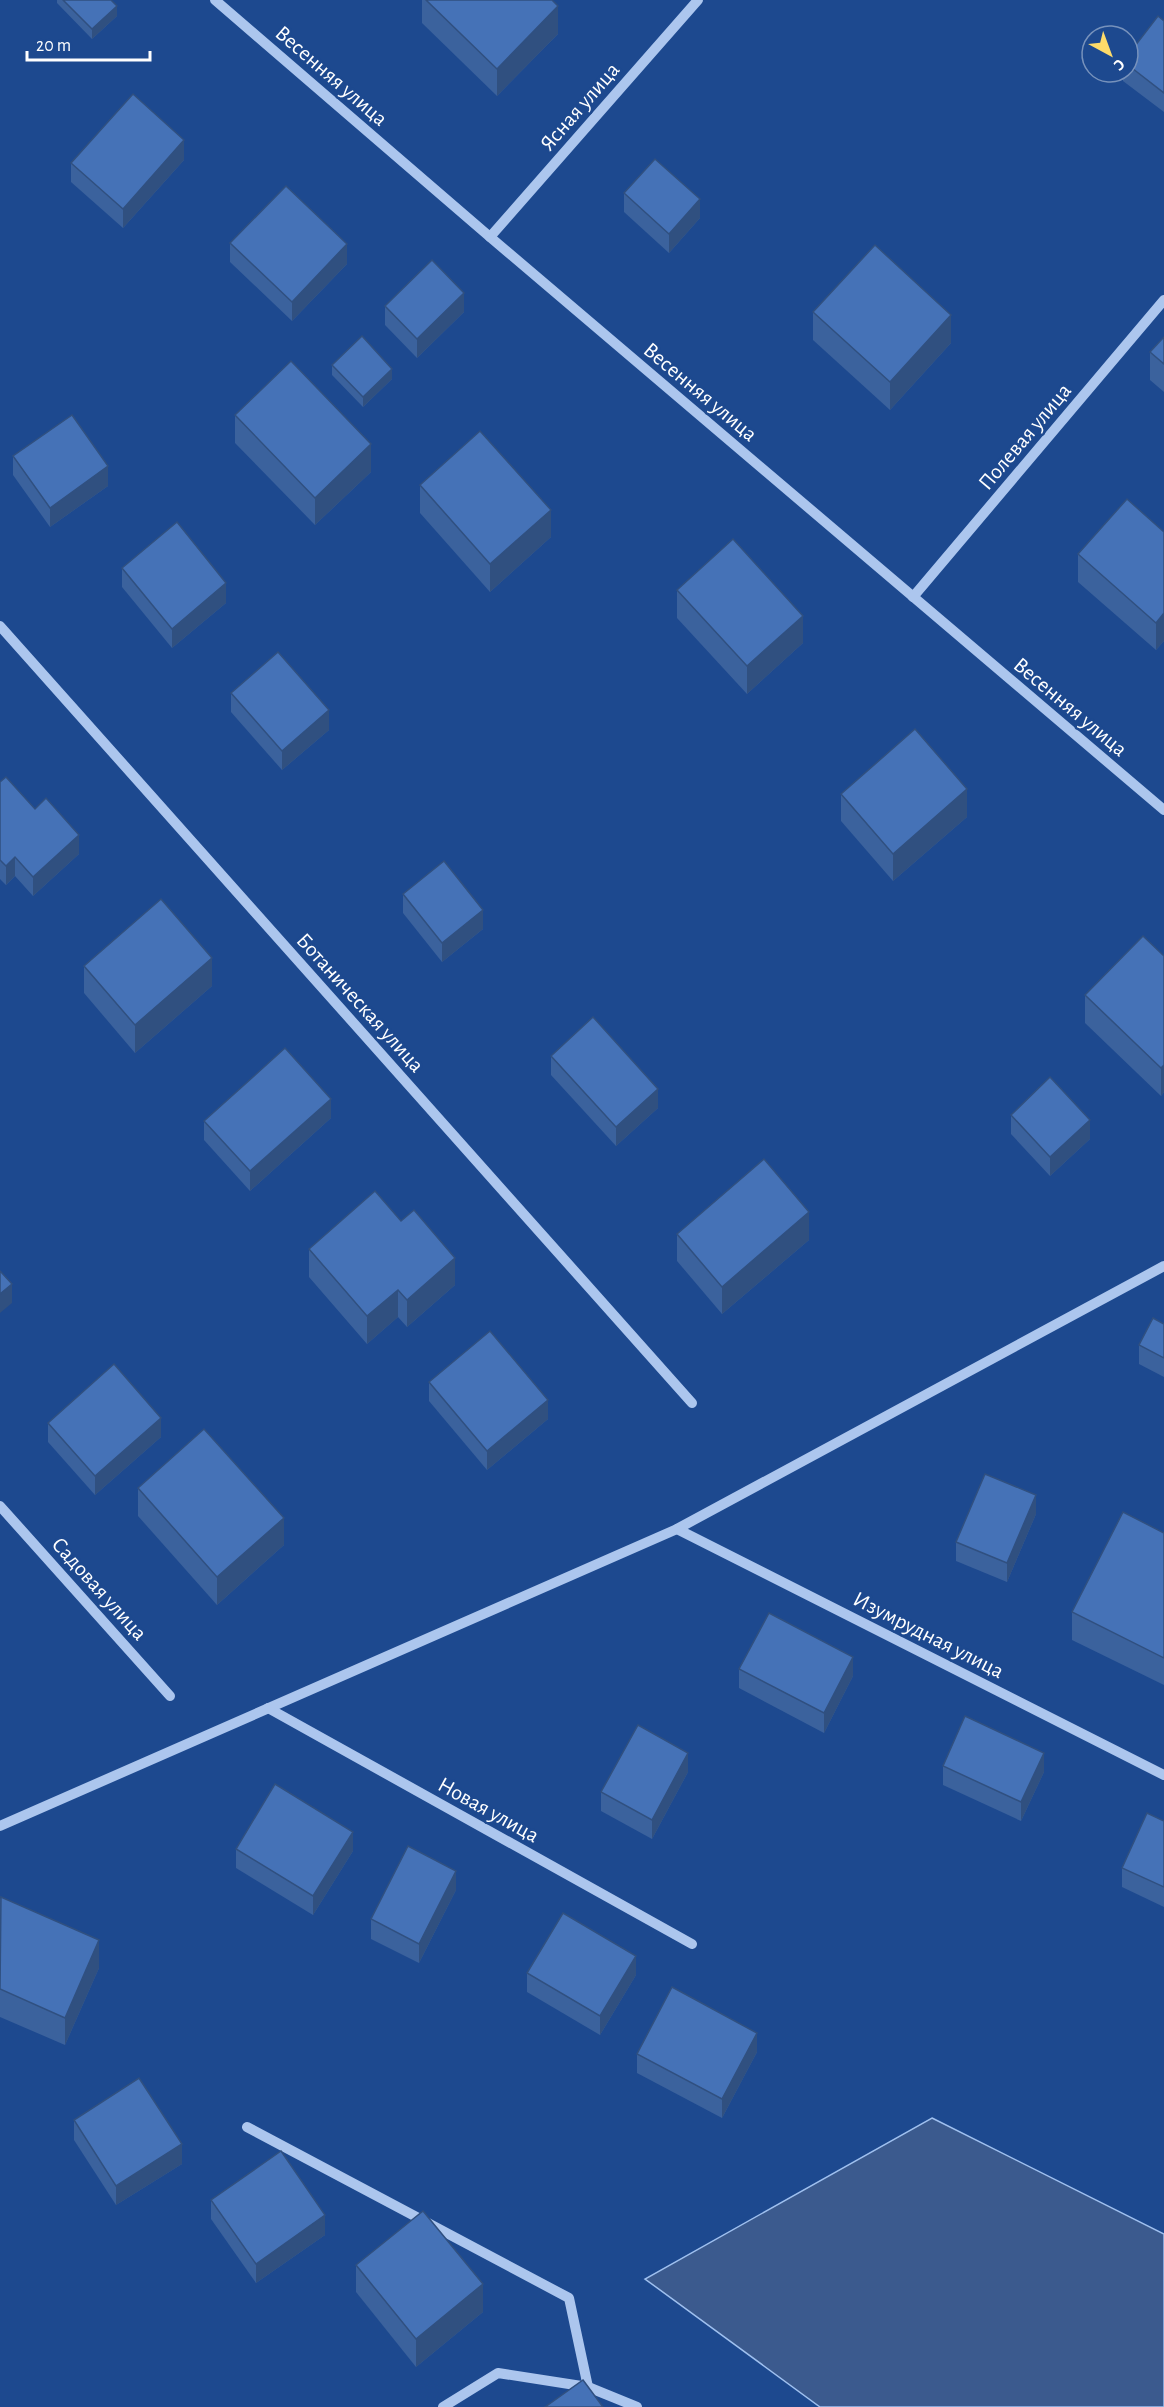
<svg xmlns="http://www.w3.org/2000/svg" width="1164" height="2407" viewBox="0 0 1164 2407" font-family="'Alegreya Sans',sans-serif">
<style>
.water{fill:#3b5a8e;stroke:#9fc0ef;stroke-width:1.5}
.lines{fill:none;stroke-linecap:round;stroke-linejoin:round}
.minor{stroke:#acc6ee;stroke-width:10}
.wall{fill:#3b629d}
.shaded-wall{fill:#305080}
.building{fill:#4572b7;stroke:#305080;stroke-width:1.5}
.labels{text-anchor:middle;stroke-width:5;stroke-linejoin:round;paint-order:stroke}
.street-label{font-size:22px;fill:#fff;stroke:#1d498f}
</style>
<rect width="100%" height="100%" fill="#1d498f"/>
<path class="water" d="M 932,2118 L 1164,2234 L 1164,2407 L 820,2407 L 645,2279 Z"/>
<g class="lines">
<g class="minor">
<path d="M 215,0 L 490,237 L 1164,810"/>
<path d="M 490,237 L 698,0"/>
<path d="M 913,597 L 1164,300"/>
<path d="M 0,626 L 692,1403"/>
<path d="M 0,1506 L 170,1696"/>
<path d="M 677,1529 L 1164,1775"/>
<path d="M 268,1708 L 692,1944"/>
<path d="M 0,1826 L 677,1529 L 1164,1266"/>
<path d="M 247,2127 L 569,2298 L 588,2387"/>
<path d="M 443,2407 L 498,2373 L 588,2387 L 637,2407"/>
</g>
</g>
<g class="wall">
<path d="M 57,0 L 111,0 L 117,16 L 92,39 L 57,3 Z"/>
<path d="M 422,0 L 552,0 L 558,34 L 497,96 L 422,23 Z"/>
<path d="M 1164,21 L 1164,112 L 1123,81 L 1123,72 L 1128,72 L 1128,55 Z"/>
<path d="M 184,160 L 123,228 L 71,182 L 71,163 Z"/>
<path d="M 624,193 L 700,218 L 669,253 L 624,212 Z"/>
<path d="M 230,243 L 347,264 L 292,321 L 230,262 Z"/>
<path d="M 385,306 L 464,312 L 417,358 L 385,325 Z"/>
<path d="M 813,312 L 951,343 L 890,410 L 813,340 Z"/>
<path d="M 1164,337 L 1164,392 L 1150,380 L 1150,352 Z"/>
<path d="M 332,365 L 392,379 L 363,407 L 332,375 Z"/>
<path d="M 235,415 L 371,472 L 315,525 L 235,443 Z"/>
<path d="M 13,456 L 108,486 L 50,527 L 13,475 Z"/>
<path d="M 420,485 L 551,537 L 490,592 L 420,513 Z"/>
<path d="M 1164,532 L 1164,641 L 1156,650 L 1078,582 L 1078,554 Z"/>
<path d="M 122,568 L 226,603 L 172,648 L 122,587 Z"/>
<path d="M 677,590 L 803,643 L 747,694 L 677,618 Z"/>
<path d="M 231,693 L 329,730 L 282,770 L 231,712 Z"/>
<path d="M 0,782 L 35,809 L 79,854 L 33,896 L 15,876 L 6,885 L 0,879 Z"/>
<path d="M 841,794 L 967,817 L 893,881 L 841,821 Z"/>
<path d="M 403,894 L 483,929 L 442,962 L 403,913 Z"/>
<path d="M 1164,956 L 1164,1092 L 1161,1096 L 1085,1023 L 1085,995 Z"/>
<path d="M 84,966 L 212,986 L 135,1053 L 84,993 Z"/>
<path d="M 551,1056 L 658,1108 L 616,1146 L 551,1075 Z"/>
<path d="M 1011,1115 L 1090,1139 L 1050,1176 L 1011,1134 Z"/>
<path d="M 331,1118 L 250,1191 L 204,1140 L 204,1121 Z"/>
<path d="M 677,1234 L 809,1240 L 722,1314 L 677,1261 Z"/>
<path d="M 309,1249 L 455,1285 L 407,1327 L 398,1317 L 367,1344 L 309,1277 Z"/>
<path d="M 1164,1324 L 1164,1377 L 1139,1364 L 1139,1345 Z"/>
<path d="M 429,1382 L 548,1419 L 487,1470 L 429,1401 Z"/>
<path d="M 48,1423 L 161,1437 L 95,1495 L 48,1442 Z"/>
<path d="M 138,1488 L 284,1545 L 217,1605 L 138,1516 Z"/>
<path d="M 1036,1514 L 1007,1582 L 956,1561 L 956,1542 Z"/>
<path d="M 1164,1533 L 1164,1685 L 1072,1640 L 1072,1612 Z"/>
<path d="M 739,1669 L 853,1676 L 824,1733 L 739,1688 Z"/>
<path d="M 943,1766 L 1044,1772 L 1021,1821 L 943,1785 Z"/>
<path d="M 688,1772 L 652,1839 L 601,1811 L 601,1792 Z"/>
<path d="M 1164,1821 L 1164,1907 L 1122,1887 L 1122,1868 Z"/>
<path d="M 236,1849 L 353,1851 L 313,1915 L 236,1868 Z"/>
<path d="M 456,1890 L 419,1963 L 371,1939 L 371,1919 Z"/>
<path d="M 0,1898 L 99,1968 L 65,2045 L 0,2017 Z"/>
<path d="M 527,1973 L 636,1975 L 600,2035 L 527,1992 Z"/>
<path d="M 757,2052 L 722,2118 L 637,2073 L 637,2054 Z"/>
<path d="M 74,2120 L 182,2164 L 116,2205 L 74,2140 Z"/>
<path d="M 211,2200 L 325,2235 L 256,2283 L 211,2219 Z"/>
<path d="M 356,2265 L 483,2312 L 416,2367 L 356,2292 Z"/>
</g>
<g class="shaded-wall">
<path d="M 117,6 L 117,16 L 92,39 L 92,29 Z"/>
<path d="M 558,6 L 558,34 L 497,96 L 497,69 Z"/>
<path d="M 184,140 L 184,160 L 123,228 L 123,209 Z"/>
<path d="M 700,199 L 700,218 L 669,253 L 669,234 Z"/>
<path d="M 347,244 L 347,264 L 292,321 L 292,302 Z"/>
<path d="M 464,293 L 464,312 L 417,358 L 417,339 Z"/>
<path d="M 951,315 L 951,343 L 890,410 L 890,382 Z"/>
<path d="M 392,369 L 392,379 L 363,407 L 363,397 Z"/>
<path d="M 371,444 L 371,472 L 315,525 L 315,498 Z"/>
<path d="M 108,466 L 108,486 L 50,527 L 50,508 Z"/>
<path d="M 551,510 L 551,537 L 490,592 L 490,564 Z"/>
<path d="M 226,583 L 226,603 L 172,648 L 172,629 Z"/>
<path d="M 1164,613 L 1164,641 L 1156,650 L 1156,623 Z"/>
<path d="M 803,616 L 803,643 L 747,694 L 747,666 Z"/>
<path d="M 329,710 L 329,730 L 282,770 L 282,751 Z"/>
<path d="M 967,789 L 967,817 L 893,881 L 893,854 Z"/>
<path d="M 79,835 L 79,854 L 33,896 L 33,877 Z"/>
<path d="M 15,857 L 15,876 L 6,885 L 6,866 Z"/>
<path d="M 483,910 L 483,929 L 442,962 L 442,943 Z"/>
<path d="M 212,958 L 212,986 L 135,1053 L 135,1025 Z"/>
<path d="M 1164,1065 L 1164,1092 L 1161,1096 L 1161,1068 Z"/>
<path d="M 658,1089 L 658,1108 L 616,1146 L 616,1127 Z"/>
<path d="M 331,1099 L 331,1118 L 250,1191 L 250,1171 Z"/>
<path d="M 1090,1120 L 1090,1139 L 1050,1176 L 1050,1157 Z"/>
<path d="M 809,1212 L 809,1240 L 722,1314 L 722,1287 Z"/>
<path d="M 455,1258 L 455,1285 L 407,1327 L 407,1300 Z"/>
<path d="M 12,1284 L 12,1303 L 0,1313 L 0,1294 Z"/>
<path d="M 398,1290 L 398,1317 L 367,1344 L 367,1316 Z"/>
<path d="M 548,1400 L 548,1419 L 487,1470 L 487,1451 Z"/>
<path d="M 161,1418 L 161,1437 L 95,1495 L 95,1476 Z"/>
<path d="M 1036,1495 L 1036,1514 L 1007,1582 L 1007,1563 Z"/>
<path d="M 284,1518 L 284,1545 L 217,1605 L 217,1577 Z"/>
<path d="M 853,1657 L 853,1676 L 824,1733 L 824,1713 Z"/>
<path d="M 688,1753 L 688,1772 L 652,1839 L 652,1820 Z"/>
<path d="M 1044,1753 L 1044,1772 L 1021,1821 L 1021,1802 Z"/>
<path d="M 353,1832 L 353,1851 L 313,1915 L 313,1896 Z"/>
<path d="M 456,1871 L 456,1890 L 419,1963 L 419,1944 Z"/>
<path d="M 99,1940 L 99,1968 L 65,2045 L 65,2018 Z"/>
<path d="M 636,1956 L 636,1975 L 600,2035 L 600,2016 Z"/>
<path d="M 757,2033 L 757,2052 L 722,2118 L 722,2099 Z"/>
<path d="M 182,2144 L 182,2164 L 116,2205 L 116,2186 Z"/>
<path d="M 325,2215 L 325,2235 L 256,2283 L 256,2264 Z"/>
<path d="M 483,2284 L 483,2312 L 416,2367 L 416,2339 Z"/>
</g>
<g class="building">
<path d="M 63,0 L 111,0 L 117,6 L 92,29 Z"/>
<path d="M 426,0 L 552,0 L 558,6 L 497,69 Z"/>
<path d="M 1158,16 L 1164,21 L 1164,93 L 1128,65 L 1128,55 Z"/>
<path d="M 133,94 L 184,140 L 123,209 L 71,163 Z"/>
<path d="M 655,159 L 700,199 L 669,234 L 624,193 Z"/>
<path d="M 286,186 L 347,244 L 292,302 L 230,243 Z"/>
<path d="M 875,245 L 951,315 L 890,382 L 813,312 Z"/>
<path d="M 432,260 L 464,293 L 417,339 L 385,306 Z"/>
<path d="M 362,336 L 392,369 L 363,397 L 332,365 Z"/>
<path d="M 1164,337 L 1164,364 L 1150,352 Z"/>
<path d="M 291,361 L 371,444 L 315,498 L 235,415 Z"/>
<path d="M 72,415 L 108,466 L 50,508 L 13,456 Z"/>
<path d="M 480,431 L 551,510 L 490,564 L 420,485 Z"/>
<path d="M 1127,499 L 1164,532 L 1164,613 L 1156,623 L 1078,554 Z"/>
<path d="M 177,522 L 226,583 L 172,629 L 122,568 Z"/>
<path d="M 733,539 L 803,616 L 747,666 L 677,590 Z"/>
<path d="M 278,652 L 329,710 L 282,751 L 231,693 Z"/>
<path d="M 915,729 L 967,789 L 893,854 L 841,794 Z"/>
<path d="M 6,777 L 35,809 L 46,798 L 79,835 L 33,877 L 15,857 L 6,866 L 0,860 L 0,782 Z"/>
<path d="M 444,861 L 483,910 L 442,943 L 403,894 Z"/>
<path d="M 161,899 L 212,958 L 135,1025 L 84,966 Z"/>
<path d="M 1143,936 L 1164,956 L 1164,1065 L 1161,1068 L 1085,995 Z"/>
<path d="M 593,1017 L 658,1089 L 616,1127 L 551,1056 Z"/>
<path d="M 285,1048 L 331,1099 L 250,1171 L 204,1121 Z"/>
<path d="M 1050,1077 L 1090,1120 L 1050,1157 L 1011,1115 Z"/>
<path d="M 764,1159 L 809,1212 L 722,1287 L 677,1234 Z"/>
<path d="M 375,1191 L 401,1221 L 414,1210 L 455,1258 L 407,1300 L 398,1290 L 367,1316 L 309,1249 Z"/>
<path d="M 0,1271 L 12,1284 L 0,1294 Z"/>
<path d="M 1153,1318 L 1164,1324 L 1164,1358 L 1139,1345 Z"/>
<path d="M 490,1331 L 548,1400 L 487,1451 L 429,1382 Z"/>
<path d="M 114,1364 L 161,1418 L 95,1476 L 48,1423 Z"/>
<path d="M 204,1429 L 284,1518 L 217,1577 L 138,1488 Z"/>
<path d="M 985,1474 L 1036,1495 L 1007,1563 L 956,1542 Z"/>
<path d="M 1123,1512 L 1164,1533 L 1164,1658 L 1072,1612 Z"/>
<path d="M 769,1613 L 853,1657 L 824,1713 L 739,1669 Z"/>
<path d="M 965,1716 L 1044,1753 L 1021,1802 L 943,1766 Z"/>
<path d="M 638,1725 L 688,1753 L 652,1820 L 601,1792 Z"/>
<path d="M 275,1784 L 353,1832 L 313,1896 L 236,1849 Z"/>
<path d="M 1147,1813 L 1164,1821 L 1164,1887 L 1122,1868 Z"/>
<path d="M 408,1846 L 456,1871 L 419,1944 L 371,1919 Z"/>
<path d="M 1,1897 L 99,1940 L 65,2018 L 0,1989 Z"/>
<path d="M 563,1913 L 636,1956 L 600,2016 L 527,1973 Z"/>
<path d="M 672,1987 L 757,2033 L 722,2099 L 637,2054 Z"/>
<path d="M 139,2078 L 182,2144 L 116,2186 L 74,2120 Z"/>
<path d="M 281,2151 L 325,2215 L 256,2264 L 211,2200 Z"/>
<path d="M 423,2211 L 483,2284 L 416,2339 L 356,2265 Z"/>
<path d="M 583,2380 L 603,2407 L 545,2407 Z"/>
</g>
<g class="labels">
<g class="street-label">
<text transform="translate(332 75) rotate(41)" y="8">Весенняя улица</text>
<text transform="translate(579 106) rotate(-49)" y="8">Ясная улица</text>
<text transform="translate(701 391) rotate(40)" y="8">Весенняя улица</text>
<text transform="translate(1024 436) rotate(-50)" y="8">Полевая улица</text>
<text transform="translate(1071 706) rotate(40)" y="8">Весенняя улица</text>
<text transform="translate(361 1002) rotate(48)" y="8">Ботаническая улица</text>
<text transform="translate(100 1588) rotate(48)" y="8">Садовая улица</text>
<text transform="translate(929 1634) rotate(27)" y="8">Изумрудная улица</text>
<text transform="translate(489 1809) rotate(29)" y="8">Новая улица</text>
</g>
</g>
<g transform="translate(1110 54) rotate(139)"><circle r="28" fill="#1d498f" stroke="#7792bc" stroke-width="1.5"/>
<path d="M0-4.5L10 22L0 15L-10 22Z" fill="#fddb6a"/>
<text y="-9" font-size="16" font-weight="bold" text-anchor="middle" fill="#ffffff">С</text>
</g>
<path d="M27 51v9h123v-9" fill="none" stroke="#ffffff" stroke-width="3"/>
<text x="36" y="51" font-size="18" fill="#ffffff" stroke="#1d498f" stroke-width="4.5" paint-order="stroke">20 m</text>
</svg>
